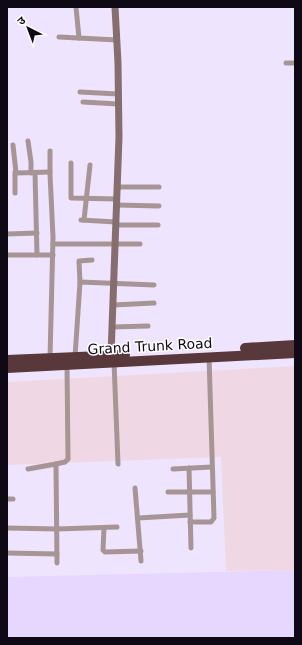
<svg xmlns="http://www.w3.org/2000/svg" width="302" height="645" viewBox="0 0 302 645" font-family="'DejaVu Sans','Noto Sans Devanagari',sans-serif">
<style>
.built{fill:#e7d7ff}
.industrial{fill:#efd8e4}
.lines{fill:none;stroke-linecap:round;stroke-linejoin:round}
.street{stroke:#a79596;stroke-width:5}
.secondary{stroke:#866d6e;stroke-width:7}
.highway{stroke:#59383b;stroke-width:10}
.labels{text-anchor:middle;stroke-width:3;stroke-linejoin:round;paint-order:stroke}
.street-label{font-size:14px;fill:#0e0914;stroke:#fff}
</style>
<rect width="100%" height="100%" fill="#eee4fe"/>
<path class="built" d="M 295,570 L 295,638 L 7,638 L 7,577 Z"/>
<path class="industrial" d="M 295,366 L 295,570 L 226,571 L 221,457 L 7,465 L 7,382 Z"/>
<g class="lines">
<g class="street">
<path d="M 76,7 L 79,38"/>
<path d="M 59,37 L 117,40"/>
<path d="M 286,63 L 295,63"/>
<path d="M 80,92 L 118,94"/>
<path d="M 83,102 L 118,104"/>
<path d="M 28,141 L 31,162 L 31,173"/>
<path d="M 13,145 L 16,173 L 50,172"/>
<path d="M 71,163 L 71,198 L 117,199"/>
<path d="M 15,172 L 15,193"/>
<path d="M 35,173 L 37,255"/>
<path d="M 117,187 L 159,187"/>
<path d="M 116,205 L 159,206"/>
<path d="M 81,220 L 116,222"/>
<path d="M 84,220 L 90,165"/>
<path d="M 116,225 L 158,225"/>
<path d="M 7,234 L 37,233"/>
<path d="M 53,244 L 140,244"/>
<path d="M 7,255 L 53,255"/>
<path d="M 80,283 L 79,261 L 92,260"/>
<path d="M 113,305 L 154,303"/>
<path d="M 112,327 L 148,326"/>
<path d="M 75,357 L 80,282 L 154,285"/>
<path d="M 50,358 L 53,237 L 50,174 L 50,151"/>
<path d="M 114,362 L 118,464"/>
<path d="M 189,468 L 191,548"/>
<path d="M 28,469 L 56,464"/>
<path d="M 173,469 L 212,467"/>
<path d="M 135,488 L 141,561"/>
<path d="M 168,492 L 213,492"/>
<path d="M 7,499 L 13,499"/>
<path d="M 138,518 L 190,515"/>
<path d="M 190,522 L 211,522 L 214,518 L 209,357"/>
<path d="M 7,528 L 57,529 L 117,527"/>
<path d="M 104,528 L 103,550 L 105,552 L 141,551"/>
<path d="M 7,553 L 57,554"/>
<path d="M 57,563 L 56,464 L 65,462 L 68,459 L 67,364"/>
</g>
<path class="secondary" d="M 111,355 L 119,137 L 118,63 L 115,7"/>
<g class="highway">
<path d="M 245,348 L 295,345"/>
<path d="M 7,360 L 125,355"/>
<path d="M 7,368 L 295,353"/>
</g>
</g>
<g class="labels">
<g class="street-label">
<text transform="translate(150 346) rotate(-3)" y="5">Grand Trunk Road</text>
</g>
</g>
<rect width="302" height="645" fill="none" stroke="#0e0914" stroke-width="16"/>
<g transform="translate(28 28) rotate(318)" stroke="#ffffff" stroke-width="3" paint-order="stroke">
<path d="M0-3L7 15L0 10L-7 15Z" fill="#0e0914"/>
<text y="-6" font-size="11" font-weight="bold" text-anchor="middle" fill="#0e0914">उ</text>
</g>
</svg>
